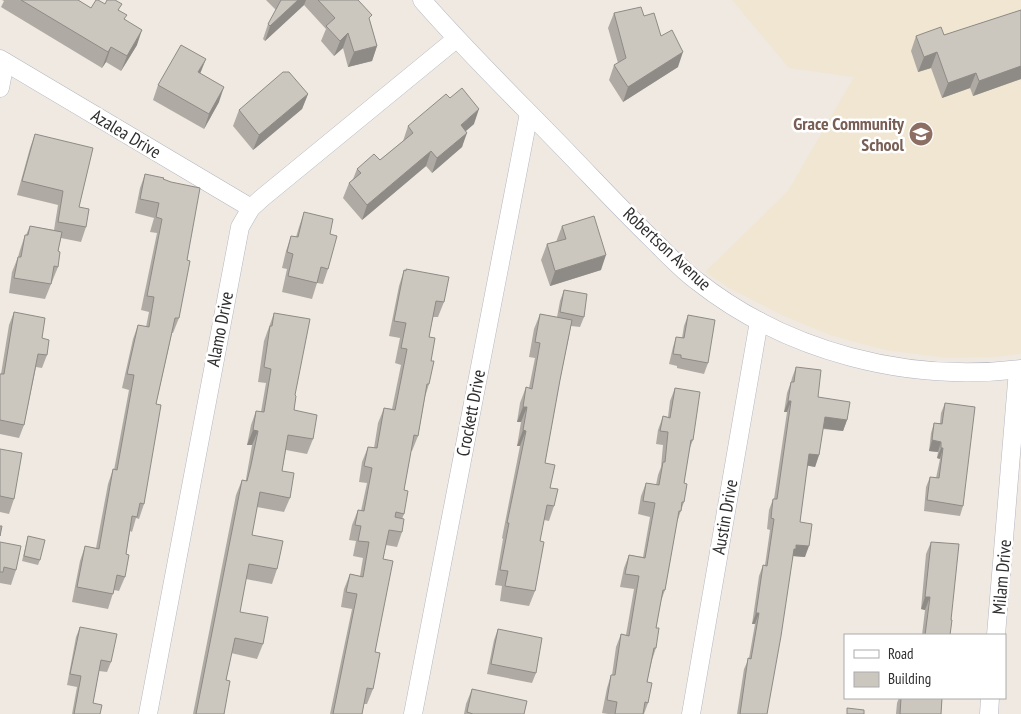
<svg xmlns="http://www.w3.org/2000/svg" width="1021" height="714" viewBox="0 0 1021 714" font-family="'PT Sans Narrow',sans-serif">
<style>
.education{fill:#f0e6d1}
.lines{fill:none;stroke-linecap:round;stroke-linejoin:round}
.street-casing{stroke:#b4b7c1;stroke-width:19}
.street{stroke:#fff;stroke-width:18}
.wall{fill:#afaba4}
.shaded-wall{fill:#8e8b86}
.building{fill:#cbc7bf;stroke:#8e8b86}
.labels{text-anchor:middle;stroke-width:5;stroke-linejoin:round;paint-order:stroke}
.education-label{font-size:18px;font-weight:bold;fill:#785e54;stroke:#fff;text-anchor:end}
.street-label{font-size:18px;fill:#2e2e2e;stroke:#fff}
</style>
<rect width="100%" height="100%" fill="#efe9e1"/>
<path class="education" d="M 732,0 L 1021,0 L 1021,354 L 993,357 L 948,358 L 885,350 L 830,335 L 784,316 L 729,288 L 705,272 L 788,191 L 854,77 L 789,68 Z"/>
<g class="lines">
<defs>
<g id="street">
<path d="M 422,0 C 469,54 521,104 571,156 C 598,184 625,213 653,240 C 667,254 681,269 697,281 C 787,352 908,383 1021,369"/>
<path d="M 0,59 L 251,208"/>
<path d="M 0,88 L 5,62"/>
<path d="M 996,635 L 1018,370"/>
<path d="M 148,714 L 240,227 L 251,208 L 262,198 L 456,39"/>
<path d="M 413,714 L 529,113"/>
<path d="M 691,714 L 759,321"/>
<path d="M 989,714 L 990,698"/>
</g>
</defs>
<use href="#street" class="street-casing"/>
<use href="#street" class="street"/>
</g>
<g class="wall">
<path d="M 2,0 L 78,0 L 91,8 L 105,4 L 120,11 L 125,19 L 137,45 L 121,71 L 106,62 L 102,68 L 1,7 L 4,1 Z"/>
<path d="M 266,0 L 358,0 L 370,21 L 377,46 L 372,61 L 348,67 L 343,48 L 334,56 L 321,41 L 326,29 L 304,5 L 265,41 L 263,39 L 268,24 L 276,10 Z"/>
<path d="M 1021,10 L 1021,79 L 973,96 L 970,88 L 942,98 L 931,68 L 918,72 L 911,51 L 916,36 L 944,35 Z"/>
<path d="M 614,13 L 644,16 L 661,36 L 678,67 L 623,102 L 609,80 L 614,65 L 618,63 L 608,28 Z"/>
<path d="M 200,73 L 219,102 L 204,129 L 153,100 L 158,85 Z"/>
<path d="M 308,94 L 302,109 L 253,150 L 233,126 L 239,110 Z"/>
<path d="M 474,124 L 466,131 L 462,147 L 432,173 L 426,166 L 362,220 L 343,198 L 349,183 L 353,179 L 357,169 L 380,160 L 403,141 L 408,126 Z"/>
<path d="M 35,134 L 79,207 L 86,227 L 81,242 L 61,238 L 58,251 L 58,267 L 45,299 L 9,293 L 12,272 L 18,257 L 20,250 L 25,235 L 26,235 L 30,226 L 54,230 L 58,205 L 17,195 L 30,148 Z"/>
<path d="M 145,174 L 163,179 L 187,260 L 179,318 L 173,333 L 172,333 L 156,404 L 144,504 L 139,519 L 136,518 L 132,532 L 130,531 L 126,554 L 125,577 L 119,591 L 114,590 L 108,609 L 72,602 L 80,561 L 85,546 L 96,548 L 108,484 L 113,469 L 114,470 L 129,390 L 122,388 L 133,339 L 138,325 L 146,327 L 149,312 L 141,310 L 157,233 L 150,232 L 154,218 L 135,213 L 140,188 Z"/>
<path d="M 304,212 L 330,234 L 328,269 L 323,284 L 317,283 L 312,299 L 282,292 L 287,269 L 282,268 L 286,251 L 291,236 L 296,237 L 299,227 Z"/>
<path d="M 562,226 L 601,270 L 550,286 L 541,260 L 547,244 L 556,242 Z"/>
<path d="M 404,270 L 444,302 L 438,317 L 433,317 L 429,337 L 431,361 L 429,384 L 425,397 L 418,436 L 412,451 L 411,451 L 404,490 L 404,514 L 402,519 L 402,532 L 397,547 L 386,545 L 383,559 L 375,652 L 373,689 L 367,704 L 364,704 L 362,714 L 330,714 L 352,609 L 341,607 L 344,589 L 350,574 L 360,576 L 363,558 L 353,556 L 356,541 L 349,540 L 352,525 L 358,510 L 361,511 L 367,483 L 359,482 L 362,462 L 368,447 L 374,448 L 378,423 L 384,408 L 392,409 L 401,365 L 395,363 L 400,338 L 389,336 L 399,286 Z"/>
<path d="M 564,290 L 584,317 L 580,327 L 571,326 L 560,380 L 545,463 L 554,506 L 549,521 L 544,520 L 540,541 L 535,591 L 529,606 L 500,601 L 502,586 L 495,585 L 503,539 L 502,538 L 520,446 L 517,446 L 521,422 L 517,422 L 520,403 L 526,387 L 529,388 L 535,358 L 529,357 L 534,329 L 540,314 L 557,317 L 560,301 Z"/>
<path d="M 14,312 L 42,338 L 47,355 L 42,368 L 36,367 L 24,425 L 19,438 L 0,434 L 0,374 L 1,374 L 9,325 Z"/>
<path d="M 274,313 L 295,395 L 294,410 L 313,439 L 307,454 L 286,450 L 282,471 L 290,498 L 284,512 L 257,507 L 252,535 L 277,569 L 272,584 L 246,579 L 240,612 L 263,644 L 257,659 L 231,653 L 226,680 L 224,714 L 193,714 L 236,495 L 242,480 L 246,481 L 246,479 L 252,445 L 247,445 L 251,425 L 256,411 L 261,412 L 266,383 L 258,382 L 264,341 Z"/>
<path d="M 688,315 L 708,363 L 704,374 L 677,368 L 677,366 L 669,364 L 673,347 L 676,337 L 682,338 L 684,326 Z"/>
<path d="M 796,367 L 818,397 L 847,420 L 843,431 L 823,429 L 819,455 L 815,467 L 807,465 L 800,522 L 805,557 L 793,556 L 792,559 L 767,714 L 737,714 L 744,669 L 749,658 L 755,624 L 752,624 L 759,576 L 763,565 L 765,565 L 770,530 L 767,529 L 769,510 L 773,499 L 774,499 L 787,412 L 784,412 L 787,393 L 791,382 L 792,378 Z"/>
<path d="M 675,388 L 693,440 L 689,450 L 684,483 L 684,502 L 677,522 L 665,590 L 661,601 L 656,628 L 656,648 L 652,660 L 647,682 L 648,703 L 644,714 L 608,714 L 602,713 L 607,688 L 611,675 L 612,675 L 616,647 L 621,634 L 626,635 L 634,589 L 620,587 L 624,568 L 629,555 L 643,557 L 650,517 L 638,514 L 641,496 L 646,483 L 656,485 L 658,475 L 661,467 L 663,445 L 656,444 L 658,430 L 663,416 L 668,417 L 670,401 Z"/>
<path d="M 945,403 L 963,506 L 960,516 L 924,511 L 926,487 L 930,477 L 936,478 L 940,459 L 937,458 L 938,452 L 929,451 L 931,433 L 934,423 L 940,423 L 941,413 Z"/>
<path d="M 0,449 L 14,499 L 9,514 L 0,512 Z"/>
<path d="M 28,536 L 40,560 L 38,565 L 22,561 Z"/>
<path d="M 0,542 L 16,570 L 11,585 L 0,583 Z"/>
<path d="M 931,542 L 951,620 L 950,635 L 922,635 L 925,610 L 921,609 L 926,554 Z"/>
<path d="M 80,627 L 111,662 L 107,672 L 99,671 L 93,703 L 100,714 L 72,714 L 77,687 L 67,685 L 76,637 Z"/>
<path d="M 498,629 L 536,673 L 532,683 L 487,674 L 494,640 Z"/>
<path d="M 472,689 L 524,714 L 464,714 L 466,704 Z"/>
<path d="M 899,698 L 942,698 L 941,714 L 896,714 L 897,703 Z"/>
</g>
<g class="shaded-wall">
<path d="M 298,0 L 306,0 L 304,5 L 265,41 L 270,26 Z"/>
<path d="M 142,30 L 137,45 L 121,71 L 127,56 Z"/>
<path d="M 348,33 L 343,48 L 334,56 L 340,41 Z"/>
<path d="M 377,46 L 372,61 L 348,67 L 354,52 Z"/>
<path d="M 111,47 L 106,62 L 102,68 L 108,52 Z"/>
<path d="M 683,52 L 678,67 L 623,102 L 628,87 Z"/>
<path d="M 937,52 L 931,68 L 918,72 L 924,57 Z"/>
<path d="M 206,59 L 200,74 L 198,72 Z"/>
<path d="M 1021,66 L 1021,79 L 973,96 L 979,81 Z"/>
<path d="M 976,73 L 970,88 L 942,98 L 948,83 Z"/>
<path d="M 224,87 L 219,102 L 204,129 L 209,114 Z"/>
<path d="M 308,94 L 302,109 L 253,150 L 259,135 Z"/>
<path d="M 479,109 L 474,124 L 455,140 L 461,125 Z"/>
<path d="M 467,133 L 462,147 L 432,173 L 437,158 Z"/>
<path d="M 431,151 L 426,166 L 362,220 L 367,205 Z"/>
<path d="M 606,255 L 601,270 L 550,286 L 555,271 Z"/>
<path d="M 788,401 L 791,401 L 787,412 L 784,412 Z"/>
<path d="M 523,407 L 527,407 L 521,422 L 517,422 Z"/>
<path d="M 825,417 L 847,420 L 843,431 L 821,428 Z"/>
<path d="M 253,430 L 258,431 L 252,445 L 247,445 Z"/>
<path d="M 523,430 L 526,431 L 520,446 L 517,446 Z"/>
<path d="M 932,440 L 941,442 L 938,452 L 929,451 Z"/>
<path d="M 941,448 L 943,448 L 940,459 L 937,458 Z"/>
<path d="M 809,454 L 819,455 L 815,467 L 804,465 Z"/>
<path d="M 796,545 L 809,546 L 805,557 L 793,556 L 792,560 L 794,549 Z"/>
<path d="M 925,597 L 930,597 L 925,610 L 921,609 Z"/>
<path d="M 756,613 L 759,613 L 755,624 L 752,624 Z"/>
</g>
<g class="building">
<path d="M 21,0 L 78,0 L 91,8 L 96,0 L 98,0 L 105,4 L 107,0 L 115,0 L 122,4 L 118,10 L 127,15 L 124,19 L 142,30 L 127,56 L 111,47 L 108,52 Z"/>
<path d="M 281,0 L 298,0 L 270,26 L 268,24 Z"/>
<path d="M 318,0 L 358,0 L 372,15 L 369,18 L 377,46 L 354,52 L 348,33 L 340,41 L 326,26 L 335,18 Z"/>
<path d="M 641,7 L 644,16 L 654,13 L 661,36 L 672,30 L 683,52 L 628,87 L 614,65 L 626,58 L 614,13 Z"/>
<path d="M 1021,10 L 1021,66 L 979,81 L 976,73 L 948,83 L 937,52 L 924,57 L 916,36 L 941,27 L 944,35 Z"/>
<path d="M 181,45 L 206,59 L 198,72 L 224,87 L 209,114 L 158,85 Z"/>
<path d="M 283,72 L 289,72 L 308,94 L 259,135 L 239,110 Z"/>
<path d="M 462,88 L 479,109 L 461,125 L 467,133 L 437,158 L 431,151 L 367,205 L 349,183 L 361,173 L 357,169 L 374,154 L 380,160 L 413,133 L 408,126 L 446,94 L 450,98 Z"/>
<path d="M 35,134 L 93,148 L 79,207 L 89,209 L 86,227 L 58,222 L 63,191 L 22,181 Z"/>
<path d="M 145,174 L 164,178 L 163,179 L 171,182 L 200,188 L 187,260 L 190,261 L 179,318 L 175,318 L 156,404 L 161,405 L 144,504 L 140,503 L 137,517 L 132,516 L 126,554 L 129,555 L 125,577 L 117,575 L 113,594 L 77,587 L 85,546 L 99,549 L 113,469 L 117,470 L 134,375 L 127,374 L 138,325 L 149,327 L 154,297 L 147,296 L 162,219 L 156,217 L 159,203 L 140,199 Z"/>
<path d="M 304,212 L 333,219 L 330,234 L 337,236 L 328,269 L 321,267 L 317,283 L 288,276 L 293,254 L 287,252 L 291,236 L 298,237 Z"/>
<path d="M 594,216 L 606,255 L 555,271 L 547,244 L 566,239 L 562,226 Z"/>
<path d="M 30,226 L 62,232 L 58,251 L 60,252 L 58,267 L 54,266 L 51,284 L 14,278 L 18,257 L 21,257 L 25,235 L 28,235 Z"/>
<path d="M 406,269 L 449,277 L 444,302 L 436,301 L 429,337 L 435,338 L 431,361 L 434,361 L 429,384 L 427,384 L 418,436 L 414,435 L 404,490 L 408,491 L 404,514 L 396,512 L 395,517 L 404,519 L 402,532 L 389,530 L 383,559 L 393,561 L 375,652 L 380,653 L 373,689 L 367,688 L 362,714 L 333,714 L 357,594 L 346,592 L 350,574 L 363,577 L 369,542 L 358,541 L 361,526 L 355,525 L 358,510 L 364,511 L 372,468 L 364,466 L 368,447 L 377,448 L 384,408 L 395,410 L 407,349 L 401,348 L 406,323 L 394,321 L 404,270 L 406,271 Z"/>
<path d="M 564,290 L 587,294 L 584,317 L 560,312 Z"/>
<path d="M 14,312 L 45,318 L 42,338 L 49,340 L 47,355 L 38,354 L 24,425 L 0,420 L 0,374 L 4,374 Z"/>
<path d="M 274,313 L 310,319 L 295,395 L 296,396 L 294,410 L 317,415 L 313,439 L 288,435 L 282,471 L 294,473 L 290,498 L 260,492 L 252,535 L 283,541 L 277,569 L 249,564 L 240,612 L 268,617 L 263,644 L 235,638 L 226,680 L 230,681 L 224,714 L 196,714 L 242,480 L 247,481 L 251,465 L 258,431 L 253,430 L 256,411 L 264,412 L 271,369 L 264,367 L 270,326 L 272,326 Z"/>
<path d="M 540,314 L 572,320 L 560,380 L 545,463 L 555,465 L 550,488 L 558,489 L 554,506 L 547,505 L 540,541 L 544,542 L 535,591 L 505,586 L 508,571 L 500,570 L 509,523 L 507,523 L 526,431 L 523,430 L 527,407 L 523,407 L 526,387 L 532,389 L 540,343 L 535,342 Z"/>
<path d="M 688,315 L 715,320 L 708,363 L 681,358 L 681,355 L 673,354 L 676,337 L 684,338 Z"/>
<path d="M 796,367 L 821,370 L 818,397 L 850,402 L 847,420 L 825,417 L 819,455 L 809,454 L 800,522 L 812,524 L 809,546 L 796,545 L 796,549 L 794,549 L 781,636 L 767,714 L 740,714 L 748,658 L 751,659 L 759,613 L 756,613 L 763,565 L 767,566 L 774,519 L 771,518 L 773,499 L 777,499 L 791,401 L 788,401 L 791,382 L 794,382 Z"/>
<path d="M 675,388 L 700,392 L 693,440 L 691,440 L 684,483 L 687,484 L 684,502 L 682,502 L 681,511 L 679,511 L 665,590 L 663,590 L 656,628 L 659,628 L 656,648 L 654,648 L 647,682 L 652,683 L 648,703 L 645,702 L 643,714 L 615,714 L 617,702 L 607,700 L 611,675 L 615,675 L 621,634 L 629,636 L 639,576 L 625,574 L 629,555 L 645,558 L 655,503 L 643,501 L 646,483 L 659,485 L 663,462 L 665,462 L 668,432 L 660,431 L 663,416 L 670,418 Z"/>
<path d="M 945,403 L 975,407 L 963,506 L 927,500 L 930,477 L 939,478 L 943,448 L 941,448 L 941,442 L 932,440 L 934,423 L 942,424 Z"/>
<path d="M 0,449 L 22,453 L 14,499 L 0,496 Z"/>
<path d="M 0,526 L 2,526 L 0,536 Z"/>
<path d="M 28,536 L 45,540 L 40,560 L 24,556 Z"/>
<path d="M 0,542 L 21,546 L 16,570 L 4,567 L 3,572 L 0,572 Z"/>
<path d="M 931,542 L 959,544 L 951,620 L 952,620 L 950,635 L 925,635 L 930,597 L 925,597 Z"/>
<path d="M 80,627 L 117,634 L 111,662 L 101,660 L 93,703 L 102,705 L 100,714 L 74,714 L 81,676 L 70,674 Z"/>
<path d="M 498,629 L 542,638 L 536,673 L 491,664 Z"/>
<path d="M 472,689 L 527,701 L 524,714 L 473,714 L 467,712 Z"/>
<path d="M 901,698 L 942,698 L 941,714 L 900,714 Z"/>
<path d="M 847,708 L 864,710 L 864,714 L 847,714 Z"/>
</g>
<defs>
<symbol id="school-disc" viewBox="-11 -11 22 22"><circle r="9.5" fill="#8d6e63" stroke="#fff"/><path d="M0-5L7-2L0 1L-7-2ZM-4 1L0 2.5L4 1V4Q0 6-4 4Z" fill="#fff"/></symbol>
</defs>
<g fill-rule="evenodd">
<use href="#school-disc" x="907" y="120" width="28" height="28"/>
</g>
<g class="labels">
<g class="education-label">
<text x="904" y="130">Grace Community<tspan x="904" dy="21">School</tspan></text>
</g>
<g class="street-label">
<text transform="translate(126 134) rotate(31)" y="6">Azalea Drive</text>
<text transform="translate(667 249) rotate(43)" y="6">Robertson Avenue</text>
<text transform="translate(220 329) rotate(-79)" y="6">Alamo Drive</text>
<text transform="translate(471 413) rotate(-79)" y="6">Crockett Drive</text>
<text transform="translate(725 517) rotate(-80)" y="6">Austin Drive</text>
<text transform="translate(1002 577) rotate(-85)" y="6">Milam Drive</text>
</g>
</g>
<rect x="844" y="634" width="162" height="65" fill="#ffffff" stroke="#ababab"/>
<rect x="854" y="650" width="25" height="8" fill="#ffffff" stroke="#ababab"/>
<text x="888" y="659" font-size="15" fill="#2e2e2e">Road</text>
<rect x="854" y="672" width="25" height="15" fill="#cbc7bf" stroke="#ababab"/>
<text x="888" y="684" font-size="15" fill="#2e2e2e">Building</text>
</svg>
